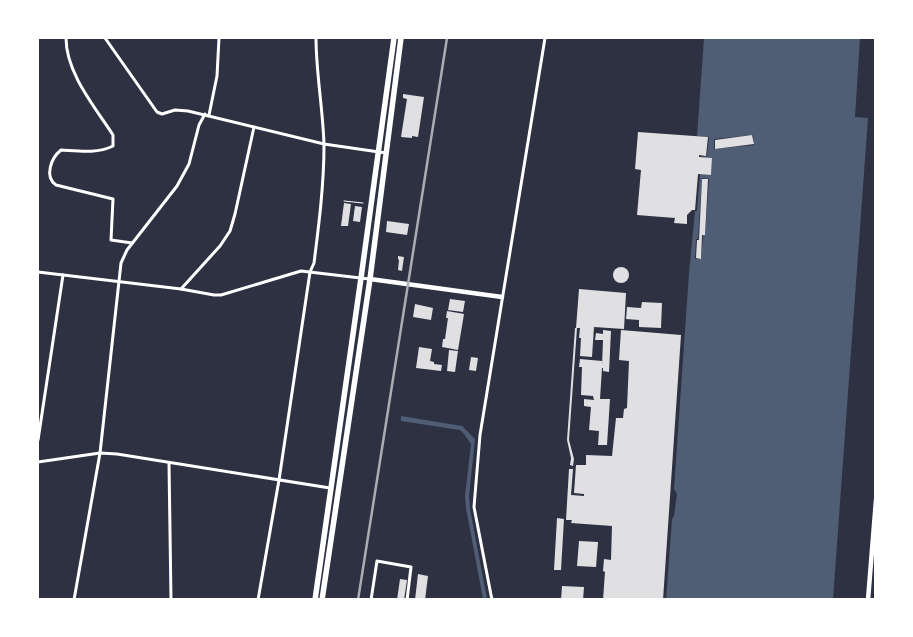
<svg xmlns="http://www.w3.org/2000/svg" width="913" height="637" viewBox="0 0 913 637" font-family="'PT Sans',sans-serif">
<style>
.water{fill:#4f5d75;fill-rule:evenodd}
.building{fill:#e0e0e3}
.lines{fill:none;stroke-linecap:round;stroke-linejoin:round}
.path{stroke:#fff;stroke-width:1}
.minor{stroke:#fff;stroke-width:3}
.tertiary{stroke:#fff;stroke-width:4.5}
.trunk{stroke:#fff;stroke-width:5.5}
.rail{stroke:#abadb3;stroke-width:2.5}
</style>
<rect width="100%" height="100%" fill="#2d3142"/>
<g class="water">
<path d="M 704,38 L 860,38 L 855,117 L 868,118 L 833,599 L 666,600 L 672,519 L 674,516 L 677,494 L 674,489 L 689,273 L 695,211 L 697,211 L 700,174 L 711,175 L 712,158 L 699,157 L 707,156 L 709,137 L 697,136 ZM 753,135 L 754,145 L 714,149 L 714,139 ZM 702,178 L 709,179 L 705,235 L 703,235 L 701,259 L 695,259 L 696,239 L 698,239 Z"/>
<path d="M 401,416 L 462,426 L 475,439 L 469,496 L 470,509 L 487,599 L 483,599 L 466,508 L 465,496 L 471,444 L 464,434 L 460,430 L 401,421 Z"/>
</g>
<g class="building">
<path d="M 403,94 L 424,97 L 418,137 L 412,136 L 412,138 L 401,137 L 407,99 L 403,98 Z"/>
<path d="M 638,132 L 708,137 L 706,156 L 699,155 L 699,157 L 712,158 L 711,175 L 698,174 L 695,210 L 692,210 L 687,215 L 687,224 L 674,223 L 675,218 L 637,215 L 641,170 L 635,169 Z"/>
<path d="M 752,135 L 754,144 L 715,149 L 715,140 Z"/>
<path d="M 702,179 L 708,179 L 705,235 L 702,235 L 701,259 L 696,258 L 697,240 L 699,240 Z"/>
<path d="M 344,203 L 351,204 L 348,226 L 341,226 Z"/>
<path d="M 355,206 L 362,207 L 360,222 L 353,221 Z"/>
<path d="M 387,221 L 409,224 L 407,235 L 386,232 Z"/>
<path d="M 398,256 L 404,257 L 402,271 L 398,270 L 399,260 L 398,259 Z"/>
<circle cx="621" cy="275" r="8"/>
<path d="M 579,289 L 626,293 L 624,329 L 594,327 L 592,357 L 580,356 L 581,338 L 579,338 L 580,328 L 576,328 Z"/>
<path d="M 450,299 L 465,301 L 463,312 L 448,310 Z"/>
<path d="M 642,302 L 662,303 L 661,328 L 639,327 L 639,320 L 626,319 L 627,307 L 641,308 Z"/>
<path d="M 415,304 L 433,308 L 431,320 L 413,317 Z"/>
<path d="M 447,311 L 464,314 L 458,350 L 442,347 L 443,339 L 445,339 L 448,318 L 446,318 Z"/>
<path d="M 575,328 L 577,328 L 569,440 L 574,459 L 573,466 L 570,465 L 571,458 L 567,440 Z"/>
<path d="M 603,330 L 611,331 L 609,372 L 603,371 L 603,368 L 602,368 L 600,399 L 610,399 L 607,445 L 598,445 L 599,431 L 589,430 L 591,407 L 584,406 L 584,399 L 594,400 L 593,396 L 581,395 L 582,367 L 579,367 L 580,359 L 602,361 L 602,366 L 603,340 L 595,340 L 596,333 L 603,334 Z"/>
<path d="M 621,330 L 681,335 L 663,600 L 603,600 L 605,572 L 603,571 L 604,559 L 611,560 L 612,526 L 571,523 L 572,520 L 566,520 L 569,469 L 573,469 L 571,495 L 584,496 L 584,494 L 574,493 L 576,465 L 586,465 L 586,455 L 612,456 L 616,418 L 623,418 L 624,409 L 627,408 L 629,361 L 619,360 Z"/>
<path d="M 419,347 L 432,349 L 430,361 L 434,362 L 434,364 L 442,365 L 441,371 L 416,368 Z"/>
<path d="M 449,350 L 458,351 L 455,372 L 447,371 Z"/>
<path d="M 471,357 L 478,358 L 476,371 L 469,370 Z"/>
<path d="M 557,518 L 564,519 L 561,570 L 554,570 Z"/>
<path d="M 579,541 L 598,542 L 596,567 L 577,566 Z"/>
<path d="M 418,574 L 428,576 L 425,600 L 415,600 Z"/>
<path d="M 400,579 L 407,580 L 404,600 L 397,600 Z"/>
<path d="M 562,586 L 584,587 L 583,600 L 561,600 Z"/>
</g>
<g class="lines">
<path class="path" d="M 344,201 L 363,203"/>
<g class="minor">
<path d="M 66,38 C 66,73 95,107 113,135 L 113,146 C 97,154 78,151 61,150 C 51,158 44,177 56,185 L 113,199 L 111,240 L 132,243"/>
<path d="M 105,38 L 157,112 L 162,114 L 175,110 L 188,111 L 324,144 L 386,153"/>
<path d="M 209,115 L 217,76 L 219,38"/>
<path d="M 38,272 L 181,289 L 214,295 L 221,295 L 301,271 L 369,279"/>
<path d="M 181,289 L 220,246 L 230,231 L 235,214 L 254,127"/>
<path d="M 38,440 L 63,275"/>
<path d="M 38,462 L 100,453 L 117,454 L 330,488"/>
<path d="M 169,463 L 171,600"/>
<path d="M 74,600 L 100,453 L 121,263 L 127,250 L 177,186 L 189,164 L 199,125 L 205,114"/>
<path d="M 258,600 L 279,480 L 310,272 L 314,263 C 319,224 324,184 324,145 C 323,109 316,73 316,38"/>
<path d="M 371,600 L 377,561 L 411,567 L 407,600"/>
<path d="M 492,600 L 474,507 L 480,435 L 545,38"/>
</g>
<g class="tertiary">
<path d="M 370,279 L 502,297"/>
<path d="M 868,600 L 876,500"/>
</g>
<g class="trunk">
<path d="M 315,600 L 361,278 L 394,38"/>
<path d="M 322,600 L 370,279 L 401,38"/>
</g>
<path class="rail" d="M 358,600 L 447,38"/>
</g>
<rect width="913" height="637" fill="none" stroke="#ffffff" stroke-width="78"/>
</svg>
